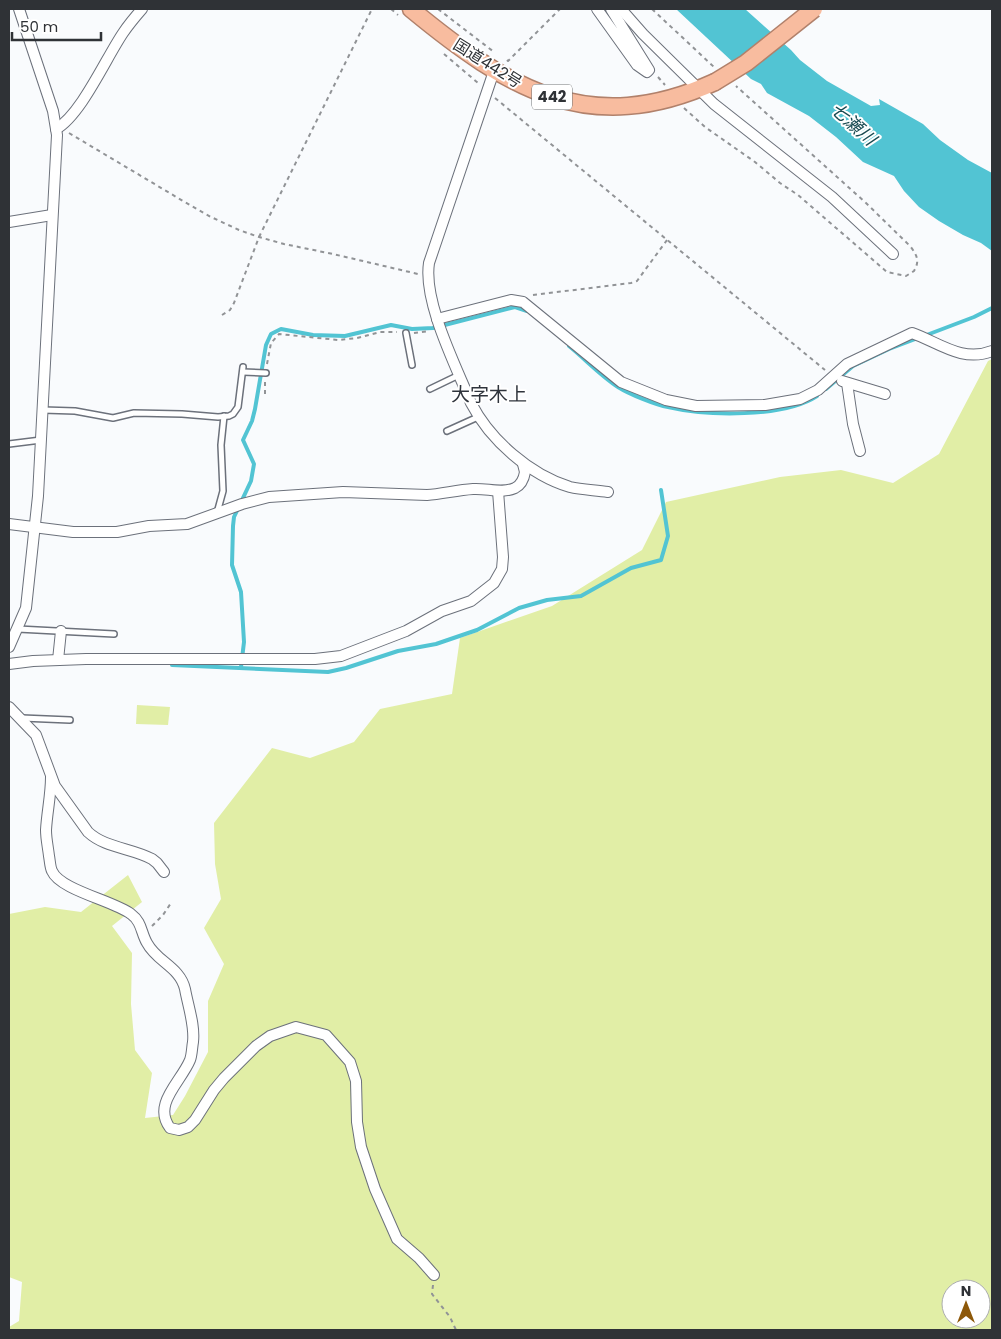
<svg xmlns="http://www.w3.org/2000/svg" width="1001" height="1339" viewBox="0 0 1001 1339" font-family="Poppins,'Noto Sans JP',sans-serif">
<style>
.green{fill:#e1eea6;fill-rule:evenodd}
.water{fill:#52c4d3}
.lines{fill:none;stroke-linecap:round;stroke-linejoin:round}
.stream{stroke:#52c4d3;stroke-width:4}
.service-casing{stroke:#6c717b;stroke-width:8}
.minor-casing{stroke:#6c717b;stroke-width:12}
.trunk-casing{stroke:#b1816b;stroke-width:19}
.path{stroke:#919396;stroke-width:2;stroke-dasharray:4 4;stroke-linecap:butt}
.service{stroke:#fff;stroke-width:5}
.minor{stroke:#fff;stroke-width:10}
.trunk{stroke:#f8bc9f;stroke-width:16}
.trunk-bridge-casing{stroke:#b1816b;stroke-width:19;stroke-linecap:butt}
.trunk-bridge{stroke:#f8bc9f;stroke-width:16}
.labels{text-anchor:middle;stroke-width:4;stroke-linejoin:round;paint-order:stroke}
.shield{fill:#fff;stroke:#6d7072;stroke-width:1}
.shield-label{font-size:15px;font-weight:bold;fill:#2f3236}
.street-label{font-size:16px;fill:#2f3236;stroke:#fff}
.water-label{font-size:18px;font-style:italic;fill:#194b52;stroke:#fff}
.quarter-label{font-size:19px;fill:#2f343c;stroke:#fff}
</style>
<rect width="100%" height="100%" fill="#f9fbfd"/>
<g class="green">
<path d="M 992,359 L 992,1330 L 9,1330 L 9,1327 L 19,1321 L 22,1282 L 9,1277 L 9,914 L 45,907 L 81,912 L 128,875 L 142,902 L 112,926 L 132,953 L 131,1004 L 135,1050 L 152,1073 L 145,1118 L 173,1115 L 185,1096 L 208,1052 L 208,1001 L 224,964 L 204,928 L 221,899 L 215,864 L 214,823 L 272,748 L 310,758 L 354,742 L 380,709 L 452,694 L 460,638 L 552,606 L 642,550 L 666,502 L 780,477 L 841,470 L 893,483 L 939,454 L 988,361 ZM 951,1289 L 981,1289 L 981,1319 L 951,1319 Z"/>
<path d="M 137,705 L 170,707 L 168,725 L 136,724 Z"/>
</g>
<path class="water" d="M 676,9 L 745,9 L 791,50 L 800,60 L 827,81 L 871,106 L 880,105 L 879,99 L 923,124 L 940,140 L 968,160 L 992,173 L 992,251 L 981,243 L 963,235 L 939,221 L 919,207 L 904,191 L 894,176 L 863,162 L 836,137 L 809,116 L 767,93 L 761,84 L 751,79 Z"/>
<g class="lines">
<g class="stream">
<path d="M 924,336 L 974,317 L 992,308"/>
<path d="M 569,346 C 585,359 601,376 618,387 C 629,394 656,405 668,407 C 707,416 783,418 817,396"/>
<path d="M 826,389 L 853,366 L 889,349 L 918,338"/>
<path d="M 172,665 L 328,672 L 346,668 L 398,651 L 436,644 L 477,630 L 519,608 L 547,600 L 581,596 L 631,568 L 661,560 L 668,536 L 661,490"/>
<path d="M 241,667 L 244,642 L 241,592 L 232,565 L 233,526 L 234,517 L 251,481 L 254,464 L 243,440 L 252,421 L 255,409 L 266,345 L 271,334 L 281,329 L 313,335 L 345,336 L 391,325 L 412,329 L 433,328 L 515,307 L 527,311"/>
</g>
<defs>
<g id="service">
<path d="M 406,333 L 412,365"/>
<path d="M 243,372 L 266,373"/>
<path d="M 430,389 L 459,375"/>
<path d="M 43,410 L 75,411 L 113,418 L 134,413 L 182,414 L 218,417 L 229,416 L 233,414 L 238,407 L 243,367"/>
<path d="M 447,431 L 478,417"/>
<path d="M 9,444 L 41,440"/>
<path d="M 217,513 L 223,491 L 221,445 L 224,416"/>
<path d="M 18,629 L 114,634"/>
<path d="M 22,718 L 70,720"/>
</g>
<g id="minor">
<path d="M 597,9 L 637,65 L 647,72 L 649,70 L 611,9"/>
<path d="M 621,9 L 643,34 L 714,104 L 832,197 L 893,254"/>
<path d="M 494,71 L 429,263 C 423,302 456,366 471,403 C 490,440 530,475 570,487 C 582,490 596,490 608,492"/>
<path d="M 56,129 C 81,115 106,58 123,33 C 129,24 135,17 142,9"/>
<path d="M 9,222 L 52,215"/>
<path d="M 437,319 L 511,300 L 523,302 L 621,382 L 666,400 L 696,406 L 765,405 L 800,399 L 818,390 L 847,364 L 912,333 C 938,342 962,363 992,351"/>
<path d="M 842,381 L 885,394"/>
<path d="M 847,383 L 853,424 L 860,451"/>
<path d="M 9,524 L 73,532 L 117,532 L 149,526 L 187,524 L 242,504 L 269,497 L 343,492 L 427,495 C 442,494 457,490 473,489 C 487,488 502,494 515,488 C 521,485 524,478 525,472 L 523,464"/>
<path d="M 9,647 L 26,608 L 38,496 L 57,135 L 53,111 L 19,9"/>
<path d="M 58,660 L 61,631"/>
<path d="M 9,664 L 33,661 L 86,659 L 315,659 L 341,656 L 406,631 L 442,611 L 471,601 L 494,583 L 502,569 L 503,557 L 498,491"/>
<path d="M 9,707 L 36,735 L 55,786 L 88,832 C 105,848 132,848 152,859 L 157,863 L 164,872"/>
<path d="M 51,777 C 51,795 47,812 46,830 C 46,839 48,847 49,856 C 50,861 50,867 52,871 C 60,890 114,901 131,914 C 142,922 141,933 147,943 C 157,962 180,967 185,989 C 188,1006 195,1025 193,1042 C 192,1047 192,1055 190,1060 C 181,1082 152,1104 170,1128 L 179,1130 L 188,1127 L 195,1120 L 214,1090 L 224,1078 L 256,1046 L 270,1036 L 296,1027 L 326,1035 L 350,1062 L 356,1081 L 357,1122 L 361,1147 L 375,1189 L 397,1239 L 419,1258 L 434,1275"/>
</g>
<path id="trunk" d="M 411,9 C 508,89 589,139 715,82"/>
</defs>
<use href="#service" class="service-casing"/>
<use href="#minor" class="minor-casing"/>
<use href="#trunk" class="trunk-casing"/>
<g class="path">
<path d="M 391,9 L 398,15"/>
<path d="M 438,9 L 494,52"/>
<path d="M 652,9 L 714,67"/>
<path d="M 444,54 L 478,83"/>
<path d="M 507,60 L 508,61 L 560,9"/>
<path d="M 658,77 L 665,85"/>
<path d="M 495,98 L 825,370"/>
<path d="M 684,108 L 705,127 L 755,162 L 780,183 L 798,195 L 887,272 L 906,276 L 914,271 C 920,261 917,255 910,246 L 866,203 L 736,86"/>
<path d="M 69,133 L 183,201 L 211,217 L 239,230 L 259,237 L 284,244 L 333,254 L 418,274"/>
<path d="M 533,295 L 631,283 L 637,281 L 667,240"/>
<path d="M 222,315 L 230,310 L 234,303 L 259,237 L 372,9"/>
<path d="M 414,333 L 429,331"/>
<path d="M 267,364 L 271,343 L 279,334 L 338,340 L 357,338 L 380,332 L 397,332"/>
<path d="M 265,394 L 265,381"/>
<path d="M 152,926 L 163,915 L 171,903"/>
<path d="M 433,1285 L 432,1294 L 450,1317 L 456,1330"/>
</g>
<use href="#service" class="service"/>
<use href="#minor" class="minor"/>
<use href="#trunk" class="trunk"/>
<defs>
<path id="trunk-bridge" d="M 715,82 L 746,63 L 814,9"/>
</defs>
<use href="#trunk-bridge" class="trunk-bridge-casing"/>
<use href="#trunk-bridge" class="trunk-bridge"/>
</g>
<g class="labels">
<rect class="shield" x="532" y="84.5" width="40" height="25" rx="4"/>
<g class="shield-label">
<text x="552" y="102">442</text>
</g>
<g class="street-label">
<text transform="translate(488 63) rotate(32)" y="6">国道442号</text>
</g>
<g class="water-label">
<text transform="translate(853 124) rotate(42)" y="6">七瀬川</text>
</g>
<g class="quarter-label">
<text x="489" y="401">大字木上</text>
</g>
</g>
<rect width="1001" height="1339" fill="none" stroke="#2f3236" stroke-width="20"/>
<g transform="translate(966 1304)"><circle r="24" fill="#ffffff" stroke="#acadaf"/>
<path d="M0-4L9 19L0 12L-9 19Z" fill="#8d5809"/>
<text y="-8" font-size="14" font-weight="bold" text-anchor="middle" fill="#2f3236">N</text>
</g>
<path d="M12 32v8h89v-8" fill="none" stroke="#2f3236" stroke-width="2.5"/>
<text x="20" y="32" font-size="15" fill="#2f3236" stroke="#ffffff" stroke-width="4" paint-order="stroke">50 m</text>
</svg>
